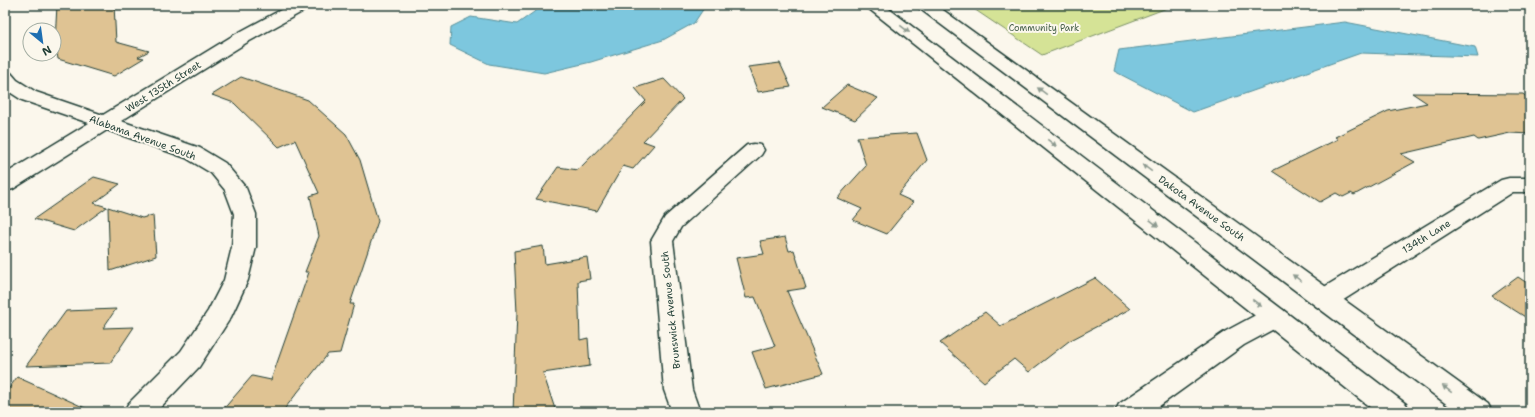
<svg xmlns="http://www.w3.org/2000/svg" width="1535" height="417" viewBox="0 0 1535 417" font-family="'Shantell Sans',sans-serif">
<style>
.green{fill:#d5e396;stroke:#7a9065}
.water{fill:#7dc7de;stroke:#57909a}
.building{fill:#dfc393;stroke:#1f3d34}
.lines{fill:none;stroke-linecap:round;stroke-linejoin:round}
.street-casing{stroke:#1f3d34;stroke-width:3}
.secondary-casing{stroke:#1f3d34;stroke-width:3}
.street{fill:#fbf7ec;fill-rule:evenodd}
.secondary{fill:#fbf7ec;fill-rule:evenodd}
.oneway{fill:#8d9a90}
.labels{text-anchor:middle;stroke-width:4;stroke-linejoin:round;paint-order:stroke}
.far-park-label{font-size:9px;fill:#435e48;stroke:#fbf7ec}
.street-label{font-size:10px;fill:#1f3d34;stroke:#fbf7ec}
</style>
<rect width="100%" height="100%" fill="#fbf7ec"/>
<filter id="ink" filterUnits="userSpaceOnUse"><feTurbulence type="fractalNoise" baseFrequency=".025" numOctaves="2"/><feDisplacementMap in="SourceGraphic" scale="8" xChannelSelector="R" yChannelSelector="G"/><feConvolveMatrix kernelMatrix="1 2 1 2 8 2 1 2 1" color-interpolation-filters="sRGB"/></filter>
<g filter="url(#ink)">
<path class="green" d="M 968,5 L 1175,5 L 1042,55 Z"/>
<g class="water">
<path d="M 544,5 L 706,5 L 694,23 L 663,40 L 591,62 L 544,73 L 489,64 L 450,45 L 451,27 L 471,17 L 517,24 Z"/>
<path d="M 1345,22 L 1475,47 L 1478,57 L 1361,53 L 1193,112 L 1114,71 L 1119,50 Z"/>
</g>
<g class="building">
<path d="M 57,5 L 114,5 L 116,42 L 149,51 L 138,57 L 144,58 L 114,76 L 58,59 L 55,41 Z"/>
<path d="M 780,63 L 791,87 L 758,92 L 748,67 Z"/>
<path d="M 241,77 L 308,100 L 346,134 L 360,160 L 378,221 L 350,304 L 354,304 L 340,353 L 328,354 L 282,412 L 221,412 L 252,376 L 271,380 L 309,272 L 305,272 L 319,236 L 310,196 L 319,193 L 295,140 L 279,147 L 234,103 L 212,95 Z"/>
<path d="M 664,79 L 683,99 L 643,141 L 654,145 L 633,169 L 623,166 L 597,211 L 536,199 L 558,167 L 578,170 L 646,101 L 635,88 Z"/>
<path d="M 847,85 L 878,98 L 855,120 L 822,107 Z"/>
<path d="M 1412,93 L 1523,94 L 1530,100 L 1530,134 L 1510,133 L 1478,140 L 1474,137 L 1401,154 L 1415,162 L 1354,195 L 1351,193 L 1343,197 L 1336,193 L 1320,202 L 1272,171 L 1338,139 L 1335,137 L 1388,111 L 1427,103 Z"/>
<path d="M 917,133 L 927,160 L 898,195 L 913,202 L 887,234 L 853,220 L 862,209 L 837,198 L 866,166 L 857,137 Z"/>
<path d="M 94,177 L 120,184 L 94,203 L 107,207 L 74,231 L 34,219 Z"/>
<path d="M 108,207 L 142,218 L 153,215 L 156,256 L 110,271 Z"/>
<path d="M 785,237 L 789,251 L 794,250 L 806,288 L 787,291 L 823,374 L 766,389 L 752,352 L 775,346 L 755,297 L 746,298 L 736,258 L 764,254 L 760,241 Z"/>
<path d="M 543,246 L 545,264 L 587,257 L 590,279 L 578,281 L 580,340 L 588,338 L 590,366 L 543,373 L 556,412 L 513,412 L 517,313 L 514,251 Z"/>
<path d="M 1518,277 L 1530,285 L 1530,320 L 1492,296 Z"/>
<path d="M 1095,278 L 1130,309 L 1069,341 L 1029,372 L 1014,359 L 984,382 L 940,343 L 985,312 L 1001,326 Z"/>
<path d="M 116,309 L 103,328 L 134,327 L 110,363 L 26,366 L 66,311 Z"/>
<path d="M 17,377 L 94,412 L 5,412 L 5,394 Z"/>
</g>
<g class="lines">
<defs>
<g id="street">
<path d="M 290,5 L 311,5 L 309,8 L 246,43 L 121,121 L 200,148 L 225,163 L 246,188 L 256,214 L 256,247 L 248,280 L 231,317 L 199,367 L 156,412 L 124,412 L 128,404 L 181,351 L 208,311 L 224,280 L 232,247 L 234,214 L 225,190 L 211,173 L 186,158 L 107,130 L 13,189 L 5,191 L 5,174 L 89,123 L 22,100 L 5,89 L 5,71 L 11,73 L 17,80 L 36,92 L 103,115 L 234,35 Z"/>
<path d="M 754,144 L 761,145 L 764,150 L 761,155 L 681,227 L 673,241 L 692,390 L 700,412 L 672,412 L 664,390 L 651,241 L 665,217 L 747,145 Z"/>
<path d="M 1509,178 L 1530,178 L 1530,192 L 1513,192 L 1334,306 L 1325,308 L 1316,306 L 1313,299 L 1316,292 L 1501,180 Z"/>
<path d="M 1274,307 L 1283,310 L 1287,317 L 1283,324 L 1244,345 L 1151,412 L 1115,412 L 1119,404 L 1226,331 L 1265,310 Z"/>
</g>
<g id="secondary">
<path d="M 866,5 L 884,5 L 1406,404 L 1410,412 L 1376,412 L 868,8 Z"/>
<path d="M 917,5 L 936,5 L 1488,404 L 1492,412 L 1457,412 L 919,8 Z"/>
</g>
</defs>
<use href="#street" class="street-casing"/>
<use href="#secondary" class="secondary-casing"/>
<use href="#street" class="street"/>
<use href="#secondary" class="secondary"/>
</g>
<defs><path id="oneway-solid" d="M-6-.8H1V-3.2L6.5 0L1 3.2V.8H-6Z"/></defs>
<g class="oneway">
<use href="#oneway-solid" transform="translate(905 29) rotate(38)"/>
<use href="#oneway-solid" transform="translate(1042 91) rotate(-144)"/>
<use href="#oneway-solid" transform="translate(1052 143) rotate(38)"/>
<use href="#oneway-solid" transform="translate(1147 168) rotate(-144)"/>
<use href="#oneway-solid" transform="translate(1154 223) rotate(38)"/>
<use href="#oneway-solid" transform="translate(1297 278) rotate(-144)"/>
<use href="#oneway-solid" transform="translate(1257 303) rotate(38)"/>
<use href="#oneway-solid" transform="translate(1447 389) rotate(-143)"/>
</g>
</g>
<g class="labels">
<g class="far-park-label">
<text x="1044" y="31">Community Park</text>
</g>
<g class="street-label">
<text transform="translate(163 86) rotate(-32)" y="4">West 135th Street</text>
<text transform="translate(143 137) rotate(20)" y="4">Alabama Avenue South</text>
<text transform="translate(1202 208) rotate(36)" y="4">Dakota Avenue South</text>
<text transform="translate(1426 236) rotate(-32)" y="4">134th Lane</text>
<text transform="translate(670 310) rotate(-96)" y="4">Brunswick Avenue South</text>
</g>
</g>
<rect width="1535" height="417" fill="none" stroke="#fbf7ec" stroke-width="20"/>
<rect x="10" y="10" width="1515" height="397" fill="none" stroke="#1f3d34" stroke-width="1.5" filter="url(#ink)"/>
<g transform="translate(42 42) rotate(151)"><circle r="19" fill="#fbf7ec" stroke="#a3ada2"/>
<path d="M0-3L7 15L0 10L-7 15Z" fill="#1f6fb2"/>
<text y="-6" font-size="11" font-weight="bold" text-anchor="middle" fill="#1f3d34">N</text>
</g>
</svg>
